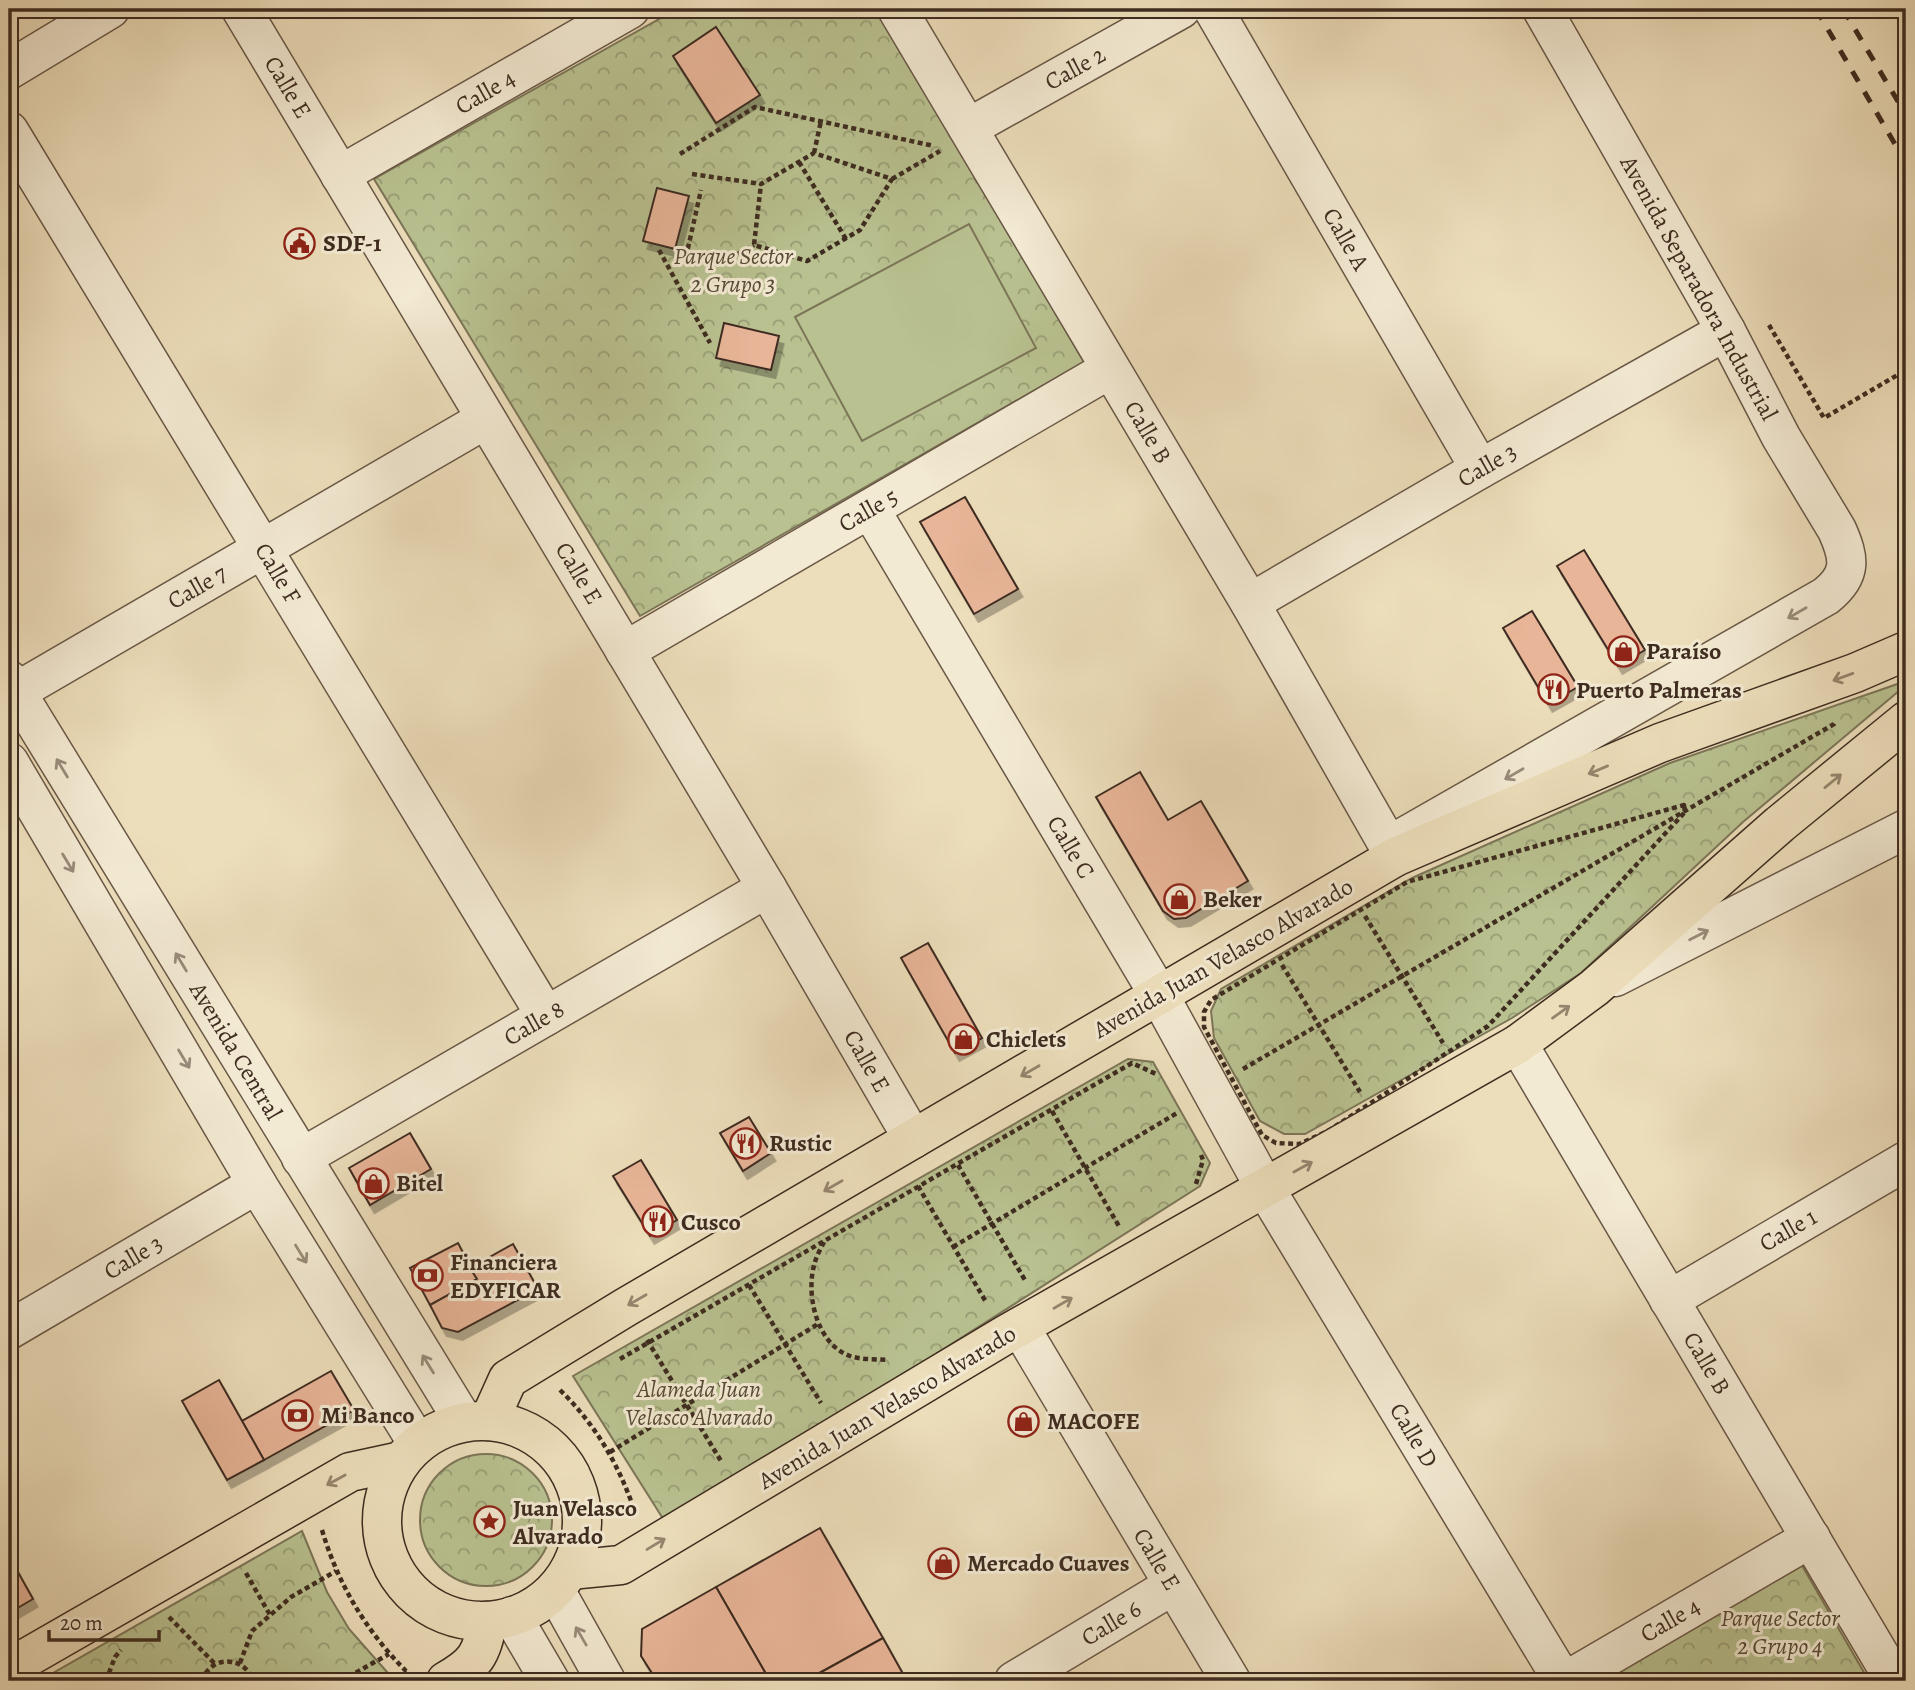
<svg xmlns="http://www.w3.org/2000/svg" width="1915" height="1690" viewBox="0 0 1915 1690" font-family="Alegreya,serif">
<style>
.forest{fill:url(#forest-crowns);stroke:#7c7658;stroke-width:2}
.garden{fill:#b9c190;stroke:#7c7658;stroke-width:2}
.building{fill:#e8b598;stroke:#3e2c20;stroke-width:2;filter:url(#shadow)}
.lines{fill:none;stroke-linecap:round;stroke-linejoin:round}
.minor-casing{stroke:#6a5847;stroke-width:41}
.major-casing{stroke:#3e2c20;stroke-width:41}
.path{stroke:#3e2c20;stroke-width:4.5;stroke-dasharray:5 3.5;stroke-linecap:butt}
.minor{stroke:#f3ead3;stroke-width:38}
.major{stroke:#eddebb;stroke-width:38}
.rail{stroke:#3e2c20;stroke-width:5;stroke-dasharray:12 12;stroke-linecap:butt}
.oneway{stroke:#988b7a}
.oneway2{stroke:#96856e}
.labels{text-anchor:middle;stroke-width:6;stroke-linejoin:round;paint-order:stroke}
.street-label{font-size:24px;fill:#3e2c20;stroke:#f3ead3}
.poi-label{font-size:24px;font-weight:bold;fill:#3e2c20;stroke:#f3ead3;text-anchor:start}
.park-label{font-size:24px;font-style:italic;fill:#574a36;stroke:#f3ead3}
</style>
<defs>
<pattern id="forest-crowns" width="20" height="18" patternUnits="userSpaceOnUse" patternTransform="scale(1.75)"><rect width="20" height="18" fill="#b9c190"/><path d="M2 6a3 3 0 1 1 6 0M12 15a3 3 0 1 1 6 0" fill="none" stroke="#989d75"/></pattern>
<filter id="shadow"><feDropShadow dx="4.5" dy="8" stdDeviation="0" flood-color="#0004"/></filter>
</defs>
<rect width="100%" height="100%" fill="#eddebb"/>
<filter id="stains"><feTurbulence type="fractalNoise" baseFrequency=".00286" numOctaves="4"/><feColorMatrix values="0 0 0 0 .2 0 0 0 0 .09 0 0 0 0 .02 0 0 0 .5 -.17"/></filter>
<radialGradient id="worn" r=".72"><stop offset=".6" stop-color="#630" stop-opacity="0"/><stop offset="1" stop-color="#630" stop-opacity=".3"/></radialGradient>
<g class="forest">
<path d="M 677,9 L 877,9 L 1084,362 L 640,616 L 374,179 Z"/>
<path d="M 1906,681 L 1906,685 L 1743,822 L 1581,973 L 1512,1018 L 1305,1134 L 1284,1134 L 1260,1121 L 1214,1038 L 1211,1011 L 1221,989 L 1412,878 L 1670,763 Z"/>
<path d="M 1128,1059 L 1153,1062 L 1210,1163 L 1200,1186 L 667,1525 L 573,1376 Z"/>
<circle cx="486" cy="1520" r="66"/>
<path d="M 302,1531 L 327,1592 L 349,1629 L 395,1681 L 39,1681 Z"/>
<path d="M 1800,1562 L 1869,1681 L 1605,1681 Z"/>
</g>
<path class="garden" d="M 969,224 L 1036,348 L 862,441 L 795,317 Z"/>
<g class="building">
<path d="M 716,27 L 760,95 L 716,123 L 673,56 Z"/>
<path d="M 657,188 L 689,196 L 675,249 L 643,241 Z"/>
<path d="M 724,323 L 779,336 L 771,370 L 716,358 Z"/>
<path d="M 965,497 L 1018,589 L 974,614 L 920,522 Z"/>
<path d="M 1584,550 L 1645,650 L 1618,666 L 1557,566 Z"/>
<path d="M 1532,611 L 1578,687 L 1548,704 L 1503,628 Z"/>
<path d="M 1140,772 L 1168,820 L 1201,801 L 1248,881 L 1186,918 L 1174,919 L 1163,911 L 1096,797 Z"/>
<path d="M 928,943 L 982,1038 L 955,1053 L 901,958 Z"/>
<path d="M 749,1117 L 771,1153 L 743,1171 L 720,1133 Z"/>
<path d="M 410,1133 L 431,1169 L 370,1205 L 349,1168 Z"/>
<path d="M 641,1160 L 677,1220 L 650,1236 L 613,1176 Z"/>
<path d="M 458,1243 L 477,1279 L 430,1305 L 410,1268 Z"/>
<path d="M 513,1244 L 538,1289 L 458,1332 L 442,1328 L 430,1305 L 477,1279 L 470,1268 Z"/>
<path d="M 331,1371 L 354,1410 L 264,1460 L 242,1421 Z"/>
<path d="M 219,1380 L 264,1460 L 227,1480 L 182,1401 Z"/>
<path d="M 820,1528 L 883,1638 L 805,1681 L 770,1681 L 716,1587 Z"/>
<path d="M 9,1556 L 33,1599 L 9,1613 Z"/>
<path d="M 716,1587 L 770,1681 L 657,1681 L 641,1656 L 642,1629 Z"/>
<path d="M 883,1638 L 907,1681 L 805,1681 Z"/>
</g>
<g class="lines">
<defs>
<g id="minor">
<path d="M 241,9 L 767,888 L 913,1139"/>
<path d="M 897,9 L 1250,603 L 1395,857"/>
<path d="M 1213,9 L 1480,469"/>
<path d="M 9,70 L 110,9"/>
<path d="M 968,128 L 1181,9"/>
<path d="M 9,131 L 546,1016"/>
<path d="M 340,175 L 630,9"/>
<path d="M 870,509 L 1159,995 L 1265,1188 L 1563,1681"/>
<path d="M 1250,603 L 1480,469 L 1726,331"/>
<path d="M 625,651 L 1110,369"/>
<path d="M 9,680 L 464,1422"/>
<path d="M 9,696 L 486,419"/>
<path d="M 9,762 L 257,1184 L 418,1444"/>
<path d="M 1390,845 L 1826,596 C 1852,575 1850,559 1837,530 L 1781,437 L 1726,331 L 1542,9"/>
<path d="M 1615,977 L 1906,829"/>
<path d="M 1518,1044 L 1895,1681"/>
<path d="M 301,1158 L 767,888"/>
<path d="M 1669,1300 L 1906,1161"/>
<path d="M 1020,1327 L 1231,1681"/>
<path d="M 9,1330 L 257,1184"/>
<path d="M 555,1590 L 606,1681"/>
<path d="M 512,1616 L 550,1681"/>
<path d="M 1014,1681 L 1172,1586"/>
<path d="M 1566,1681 L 1811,1538"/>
</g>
<g id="major">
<path d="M 489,1421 L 508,1379 L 626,1307 L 1395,857 L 1660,743 L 1855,673 L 1906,651"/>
<circle cx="482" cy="1521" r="100"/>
<path d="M 570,1570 L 621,1565 L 1005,1335 L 1518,1044 L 1594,988 L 1780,824 L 1906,721"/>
<path d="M 9,1668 L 350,1472 L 401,1461"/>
<path d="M 446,1681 C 476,1664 481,1655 488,1621"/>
</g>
</defs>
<use href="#minor" class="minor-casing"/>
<use href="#major" class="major-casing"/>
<g class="path">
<path d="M 814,153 L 821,121"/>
<path d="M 680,154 L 755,107 L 934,146"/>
<path d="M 799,162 L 846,239"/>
<path d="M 692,174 L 761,184 L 814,153 L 892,179 L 860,230 L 807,261 L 754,245 L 761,184"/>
<path d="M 892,179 L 940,151"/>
<path d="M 659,250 L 710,343"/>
<path d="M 738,254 L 754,245"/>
<path d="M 686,257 L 701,190"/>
<path d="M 1769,325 L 1824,418 L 1906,370"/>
<path d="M 1684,805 L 1685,812 L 1488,1026 L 1328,1131 L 1299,1144 L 1276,1143 L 1262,1135 L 1204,1027 L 1204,1012 L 1211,1000 L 1407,882 Z"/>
<path d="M 1365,916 L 1443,1043"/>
<path d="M 1282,965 L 1360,1092"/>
<path d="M 1243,1069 L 1834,724 L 1836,721"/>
<path d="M 1052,1111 L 1120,1228"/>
<path d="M 958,1165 L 1026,1282"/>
<path d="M 1196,1184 L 1203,1160 L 1201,1155"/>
<path d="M 918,1186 L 986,1302"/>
<path d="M 824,1242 C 821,1248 817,1255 815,1262 C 805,1293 816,1344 850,1356 C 862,1360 876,1359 888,1360"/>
<path d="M 953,1247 L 1177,1113"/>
<path d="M 749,1285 L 821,1403"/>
<path d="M 647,1340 L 721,1461"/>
<path d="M 620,1359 L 1132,1063 L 1156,1074"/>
<path d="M 560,1390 C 596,1425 619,1465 635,1512"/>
<path d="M 610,1452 L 818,1324"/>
<path d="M 322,1530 C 338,1584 366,1631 406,1671 L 410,1671"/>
<path d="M 246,1573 L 270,1615"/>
<path d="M 169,1617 L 215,1664"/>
<path d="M 240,1663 L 252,1631 L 291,1597 L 336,1571"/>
<path d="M 106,1681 L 115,1657 L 121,1650"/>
<path d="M 202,1681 C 210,1655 245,1655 253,1681"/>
<path d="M 341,1681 L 389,1654"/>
</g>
<use href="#minor" class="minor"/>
<use href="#major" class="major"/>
<g class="rail">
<path d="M 1816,9 L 1906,163"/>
<path d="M 1843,9 L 1906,115"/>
</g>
</g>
<defs><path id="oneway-shaft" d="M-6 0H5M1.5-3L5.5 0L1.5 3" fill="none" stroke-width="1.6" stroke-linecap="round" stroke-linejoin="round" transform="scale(1.75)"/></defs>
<g class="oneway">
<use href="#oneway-shaft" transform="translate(1797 613) rotate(150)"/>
<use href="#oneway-shaft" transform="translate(62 768) rotate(-121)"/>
<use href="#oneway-shaft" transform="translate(1514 774) rotate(150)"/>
<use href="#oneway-shaft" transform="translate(68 863) rotate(59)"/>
<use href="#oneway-shaft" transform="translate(1699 935) rotate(-27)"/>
<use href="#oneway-shaft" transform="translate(181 962) rotate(-121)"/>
<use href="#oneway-shaft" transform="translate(184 1059) rotate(59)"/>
<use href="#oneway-shaft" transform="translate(301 1254) rotate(58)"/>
<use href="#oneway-shaft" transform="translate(428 1364) rotate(-122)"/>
<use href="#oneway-shaft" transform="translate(581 1636) rotate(-120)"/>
</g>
<g class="oneway2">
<use href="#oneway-shaft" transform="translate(1843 677) rotate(160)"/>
<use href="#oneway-shaft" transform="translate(1598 770) rotate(157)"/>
<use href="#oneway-shaft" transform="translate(1833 781) rotate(-39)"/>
<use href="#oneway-shaft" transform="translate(1561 1012) rotate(-36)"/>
<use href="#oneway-shaft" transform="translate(1030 1071) rotate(150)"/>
<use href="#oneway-shaft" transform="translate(1303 1167) rotate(-29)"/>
<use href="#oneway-shaft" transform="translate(833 1186) rotate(150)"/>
<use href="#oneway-shaft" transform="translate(637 1300) rotate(150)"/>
<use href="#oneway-shaft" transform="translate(1063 1303) rotate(-30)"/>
<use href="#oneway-shaft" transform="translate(336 1480) rotate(151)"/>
<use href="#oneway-shaft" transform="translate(656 1544) rotate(-31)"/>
</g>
<defs>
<symbol id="civic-ring" viewBox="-11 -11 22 22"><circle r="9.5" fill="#f3ead3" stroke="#8f2418" stroke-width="1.5"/><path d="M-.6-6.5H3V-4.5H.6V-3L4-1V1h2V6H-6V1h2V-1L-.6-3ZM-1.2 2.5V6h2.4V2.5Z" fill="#8f2418"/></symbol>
<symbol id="shop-ring" viewBox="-11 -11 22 22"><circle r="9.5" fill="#f3ead3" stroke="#8f2418" stroke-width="1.5"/><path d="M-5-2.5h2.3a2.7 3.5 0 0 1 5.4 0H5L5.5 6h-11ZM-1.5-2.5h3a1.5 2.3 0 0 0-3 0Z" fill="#8f2418"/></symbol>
<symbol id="restaurant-ring" viewBox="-11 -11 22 22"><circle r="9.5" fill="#f3ead3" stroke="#8f2418" stroke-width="1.5"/><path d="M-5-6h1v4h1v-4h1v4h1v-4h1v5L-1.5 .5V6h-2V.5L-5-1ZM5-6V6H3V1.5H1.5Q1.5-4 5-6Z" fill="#8f2418"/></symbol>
<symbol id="bank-ring" viewBox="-11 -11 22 22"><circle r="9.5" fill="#f3ead3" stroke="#8f2418" stroke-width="1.5"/><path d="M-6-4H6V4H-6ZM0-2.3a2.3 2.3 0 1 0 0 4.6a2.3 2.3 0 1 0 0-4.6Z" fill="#8f2418"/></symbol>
<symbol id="sight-ring" viewBox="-11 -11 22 22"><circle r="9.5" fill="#f3ead3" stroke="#8f2418" stroke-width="1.5"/><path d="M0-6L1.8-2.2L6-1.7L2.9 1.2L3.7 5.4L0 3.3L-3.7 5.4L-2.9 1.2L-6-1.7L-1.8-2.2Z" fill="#8f2418"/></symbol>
</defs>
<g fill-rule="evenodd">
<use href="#civic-ring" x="282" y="226" width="35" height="35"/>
<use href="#shop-ring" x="1606" y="634" width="35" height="35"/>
<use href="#restaurant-ring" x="1536" y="672" width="35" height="35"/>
<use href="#shop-ring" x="1162" y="882" width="35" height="35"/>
<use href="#shop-ring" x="946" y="1022" width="35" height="35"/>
<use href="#restaurant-ring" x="728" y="1126" width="35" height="35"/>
<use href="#shop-ring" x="356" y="1166" width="35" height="35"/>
<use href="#restaurant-ring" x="640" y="1204" width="35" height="35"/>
<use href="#bank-ring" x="410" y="1258" width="35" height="35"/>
<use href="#bank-ring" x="280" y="1398" width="35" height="35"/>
<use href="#shop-ring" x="1006" y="1404" width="35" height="35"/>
<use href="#sight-ring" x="472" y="1504" width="35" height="35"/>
<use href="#shop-ring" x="926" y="1546" width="35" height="35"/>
</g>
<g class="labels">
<g class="street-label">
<text transform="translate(1075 68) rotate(-29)" y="8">Calle 2</text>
<text transform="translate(288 87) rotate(59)" y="8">Calle E</text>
<text transform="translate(485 92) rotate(-30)" y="8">Calle 4</text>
<text transform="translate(1346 239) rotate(60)" y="8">Calle A</text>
<text transform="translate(1699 288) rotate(61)" y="8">Avenida Separadora Industrial</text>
<text transform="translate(1148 432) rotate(59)" y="8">Calle B</text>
<text transform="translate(1487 465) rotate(-30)" y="8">Calle 3</text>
<text transform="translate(868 510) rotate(-30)" y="8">Calle 5</text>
<text transform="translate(278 573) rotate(59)" y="8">Calle F</text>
<text transform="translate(579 573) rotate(59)" y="8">Calle E</text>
<text transform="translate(197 587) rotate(-30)" y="8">Calle 7</text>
<text transform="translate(1071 847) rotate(59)" y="8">Calle C</text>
<text transform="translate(1223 958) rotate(-30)" y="8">Avenida Juan Velasco Alvarado</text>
<text transform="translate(534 1023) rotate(-30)" y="8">Calle 8</text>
<text transform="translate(236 1051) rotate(59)" y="8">Avenida Central</text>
<text transform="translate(867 1061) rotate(60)" y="8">Calle E</text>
<text transform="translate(1788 1230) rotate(-30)" y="8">Calle 1</text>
<text transform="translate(133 1257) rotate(-31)" y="8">Calle 3</text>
<text transform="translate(1707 1363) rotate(59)" y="8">Calle B</text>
<text transform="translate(887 1407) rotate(-31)" y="8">Avenida Juan Velasco Alvarado</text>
<text transform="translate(1414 1435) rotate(59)" y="8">Calle D</text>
<text transform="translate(1157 1559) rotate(59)" y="8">Calle E</text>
<text transform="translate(1670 1620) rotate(-30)" y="8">Calle 4</text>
<text transform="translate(1111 1623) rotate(-31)" y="8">Calle 6</text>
</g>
<g class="poi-label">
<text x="323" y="251">SDF-1</text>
<text x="1646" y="659">Paraíso</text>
<text x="1576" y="698">Puerto Palmeras</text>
<text x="1203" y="907">Beker</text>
<text x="986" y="1047">Chiclets</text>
<text x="769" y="1151">Rustic</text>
<text x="396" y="1191">Bitel</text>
<text x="681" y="1230">Cusco</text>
<text x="450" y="1270">Financiera<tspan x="450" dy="28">EDYFICAR</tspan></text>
<text x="321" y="1423">Mi Banco</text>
<text x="1047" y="1429">MACOFE</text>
<text x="513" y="1516">Juan Velasco<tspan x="513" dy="28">Alvarado</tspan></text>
<text x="967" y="1571">Mercado Cuaves</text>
</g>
<g class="park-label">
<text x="733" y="264">Parque Sector<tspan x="733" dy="28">2 Grupo 3</tspan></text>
<text x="699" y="1397">Alameda Juan<tspan x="699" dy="28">Velasco Alvarado</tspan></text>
<text x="1780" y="1626">Parque Sector<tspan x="1780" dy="28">2 Grupo 4</tspan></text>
</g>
</g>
<rect width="1915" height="1690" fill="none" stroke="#eddebb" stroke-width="35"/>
<rect x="10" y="10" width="1894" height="1669" fill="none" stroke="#3e2c20" stroke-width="3.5"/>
<rect x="18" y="18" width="1880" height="1655" fill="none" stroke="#3e2c20" stroke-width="2"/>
<path d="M49 1630v10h110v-10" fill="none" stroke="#3e2c20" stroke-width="3.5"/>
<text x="60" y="1630" font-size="21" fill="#3e2c20" stroke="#f3ead3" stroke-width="5" paint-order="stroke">20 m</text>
<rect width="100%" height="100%" filter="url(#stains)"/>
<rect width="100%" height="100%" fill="url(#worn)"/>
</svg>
